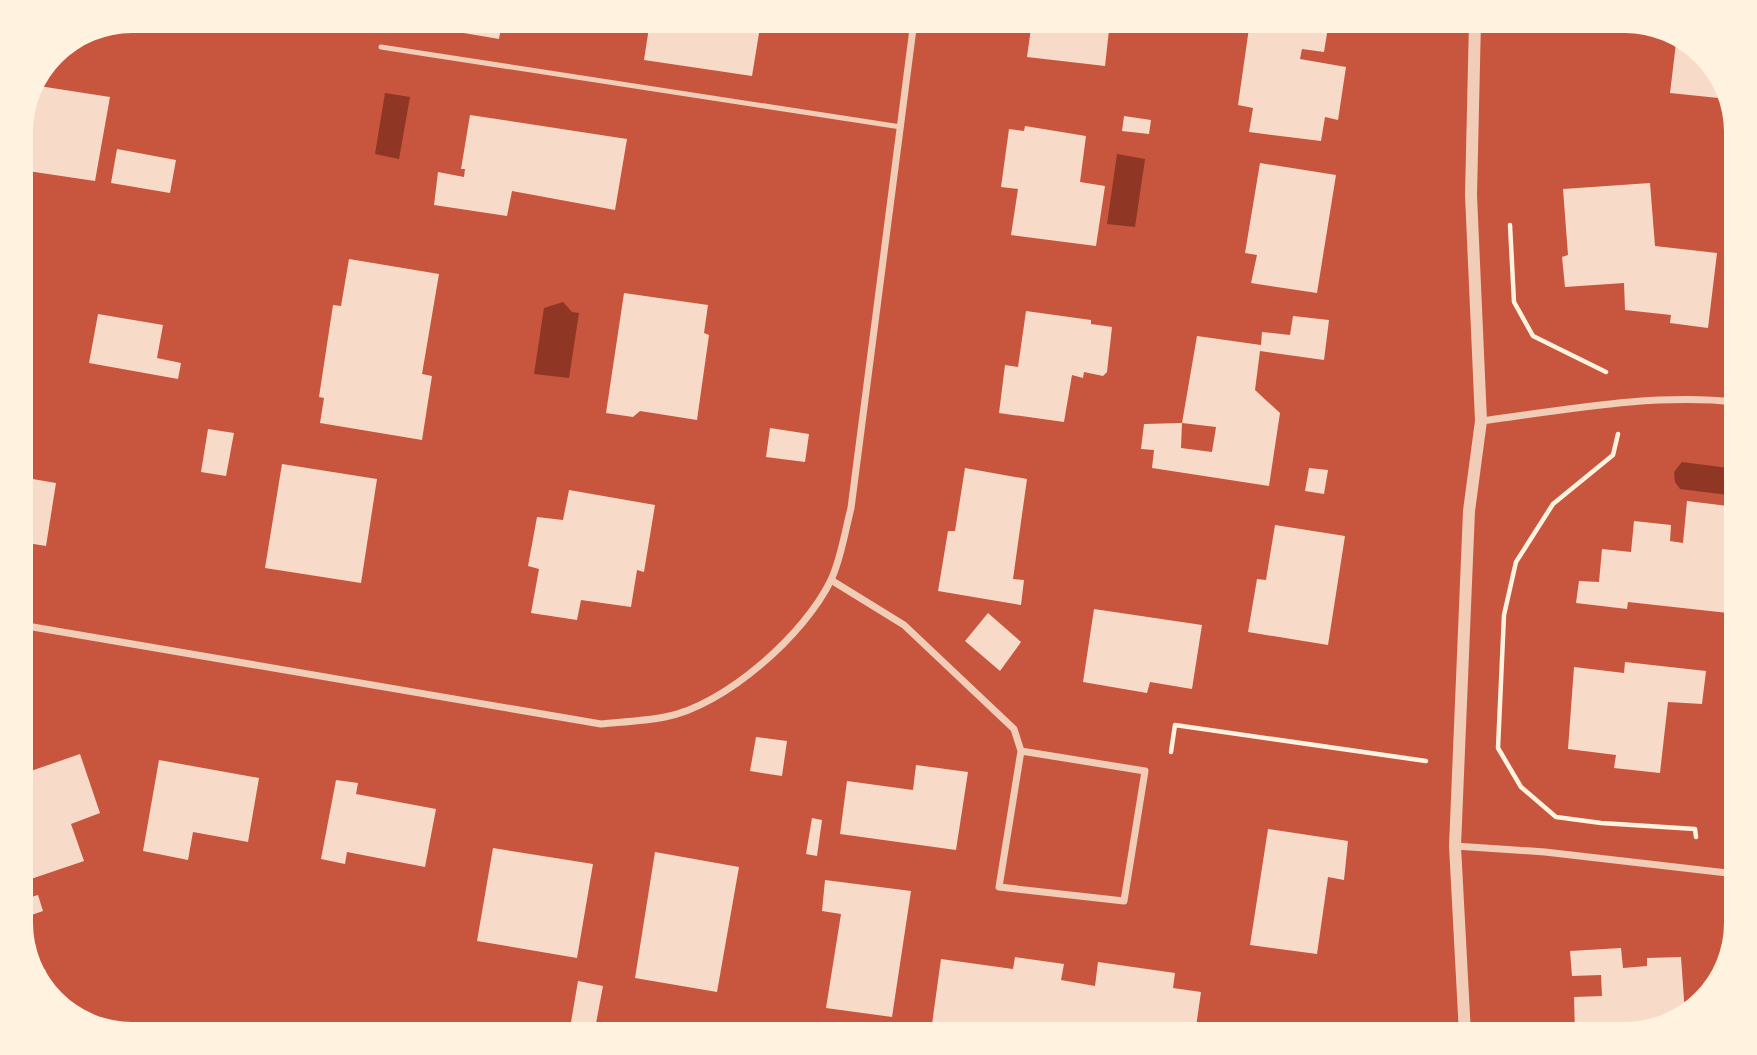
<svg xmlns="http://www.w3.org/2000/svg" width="1757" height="1055" viewBox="0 0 1757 1055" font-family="'Public Sans',sans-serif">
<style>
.water{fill:#8f3625}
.building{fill:#f7dbc8;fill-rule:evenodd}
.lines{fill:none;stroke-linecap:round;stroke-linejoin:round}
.path{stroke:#fff3e0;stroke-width:4.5}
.service{stroke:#f1ccb7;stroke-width:5}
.minor{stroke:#f1ccb7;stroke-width:7}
.tertiary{stroke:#f1ccb7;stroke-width:12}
</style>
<rect width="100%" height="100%" fill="#c8553d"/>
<g class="water">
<path d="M 385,93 L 410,97 L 399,159 L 375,154 Z"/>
<path d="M 1117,154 L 1145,159 L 1135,227 L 1107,224 Z"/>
<path d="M 563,302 L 572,312 L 579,313 L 569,378 L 534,374 L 544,308 Z"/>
<path d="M 1682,462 L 1736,469 L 1736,496 L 1680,489 L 1675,482 L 1674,472 Z"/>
</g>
<g class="building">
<path d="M 217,21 L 269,21 L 267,30 Z"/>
<path d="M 393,21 L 502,21 L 499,39 Z"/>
<path d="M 650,21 L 761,21 L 752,76 L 644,60 Z"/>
<path d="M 1032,21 L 1110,21 L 1105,66 L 1027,57 Z"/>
<path d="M 1250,21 L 1329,21 L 1324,52 L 1302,49 L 1300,59 L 1346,67 L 1338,120 L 1325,117 L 1321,141 L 1249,132 L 1253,108 L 1238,105 Z"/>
<path d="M 1677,35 L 1721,76 L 1728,99 L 1670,93 Z"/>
<path d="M 39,86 L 110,97 L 95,181 L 21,170 L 21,125 Z"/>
<path d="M 470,115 L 627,139 L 615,210 L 512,191 L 507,216 L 434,205 L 438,172 L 464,177 L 465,169 L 461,169 Z"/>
<path d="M 1124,116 L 1151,120 L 1149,134 L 1122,131 Z"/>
<path d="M 1025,126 L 1086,136 L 1080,182 L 1105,186 L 1096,246 L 1011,235 L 1018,189 L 1001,187 L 1009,129 L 1024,131 Z"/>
<path d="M 117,149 L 176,160 L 170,193 L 111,183 Z"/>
<path d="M 1260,163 L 1336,175 L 1317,293 L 1251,283 L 1257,255 L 1245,253 Z"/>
<path d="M 1650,183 L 1655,246 L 1717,253 L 1708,328 L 1670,323 L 1671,315 L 1625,310 L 1624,283 L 1565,287 L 1562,257 L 1568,255 L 1563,189 Z"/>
<path d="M 349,259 L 439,274 L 422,374 L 432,376 L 422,440 L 320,423 L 324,398 L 319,397 L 333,305 L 341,306 Z"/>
<path d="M 624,293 L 708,305 L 704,333 L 709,335 L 697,420 L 640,411 L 633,417 L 606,413 Z"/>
<path d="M 1026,311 L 1091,320 L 1091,324 L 1112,327 L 1107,372 L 1103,376 L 1084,372 L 1083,378 L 1072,375 L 1064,422 L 999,413 L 1005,365 L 1018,367 Z"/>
<path d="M 98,314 L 163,325 L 157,358 L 181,363 L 178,379 L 89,363 Z"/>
<path d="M 1293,316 L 1329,320 L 1324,360 L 1260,351 L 1255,390 L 1280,413 L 1269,486 L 1152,468 L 1154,450 L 1141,449 L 1144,424 L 1182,423 L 1197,336 L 1261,345 L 1262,332 L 1290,335 ZM 1182,423 L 1216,427 L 1212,452 L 1181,448 Z"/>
<path d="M 770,428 L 809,434 L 805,462 L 766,457 Z"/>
<path d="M 208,429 L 234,433 L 226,476 L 201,472 Z"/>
<path d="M 282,464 L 377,479 L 361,583 L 265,568 Z"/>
<path d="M 965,468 L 1027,479 L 1013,579 L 1024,580 L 1021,605 L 938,591 L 948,531 L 955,531 Z"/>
<path d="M 1309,468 L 1328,470 L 1324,494 L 1305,491 Z"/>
<path d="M 21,477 L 56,483 L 46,546 L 21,542 Z"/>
<path d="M 569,490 L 655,505 L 644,572 L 637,570 L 631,607 L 581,600 L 577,620 L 531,613 L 539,569 L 528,566 L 537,517 L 563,520 Z"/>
<path d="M 1687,501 L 1736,507 L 1736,568 L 1731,568 L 1730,584 L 1736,585 L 1736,643 L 1725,642 L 1728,613 L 1628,602 L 1627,609 L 1576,603 L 1579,581 L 1599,582 L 1602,549 L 1631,552 L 1634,521 L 1671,525 L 1670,541 L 1683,543 Z"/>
<path d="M 1275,525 L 1345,536 L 1328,645 L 1248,632 L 1257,579 L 1266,580 Z"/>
<path d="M 1094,609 L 1202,625 L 1192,689 L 1150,682 L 1147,693 L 1083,682 Z"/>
<path d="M 988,613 L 1021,642 L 1000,671 L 965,641 Z"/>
<path d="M 1625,662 L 1706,671 L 1702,704 L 1668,702 L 1660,773 L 1614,768 L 1616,755 L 1568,749 L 1574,667 L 1624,673 Z"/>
<path d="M 756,737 L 787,741 L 782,776 L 750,771 Z"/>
<path d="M 21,754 L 28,772 L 80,754 L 100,813 L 71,824 L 84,861 L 25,881 L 21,870 Z"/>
<path d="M 159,760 L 259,778 L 248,842 L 193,832 L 188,860 L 143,851 Z"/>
<path d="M 916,765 L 968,772 L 956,850 L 840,834 L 847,781 L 913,790 Z"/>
<path d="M 336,780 L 358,783 L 356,794 L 436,809 L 425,867 L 347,852 L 345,864 L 321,859 Z"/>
<path d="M 812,818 L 822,820 L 817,856 L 806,854 Z"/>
<path d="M 1268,829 L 1348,841 L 1344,880 L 1328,877 L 1317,954 L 1250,945 Z"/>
<path d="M 493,848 L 593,864 L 577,958 L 477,941 Z"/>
<path d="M 655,852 L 739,867 L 717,992 L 635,978 Z"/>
<path d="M 825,880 L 911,891 L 892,1017 L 826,1008 L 841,914 L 822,911 Z"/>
<path d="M 38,895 L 43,911 L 23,918 L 21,900 Z"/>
<path d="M 1621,948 L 1623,968 L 1647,966 L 1647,958 L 1681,957 L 1685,1014 L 1680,1019 L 1625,1034 L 1575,1034 L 1574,997 L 1602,996 L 1601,975 L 1572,976 L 1570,951 Z"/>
<path d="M 1015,957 L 1064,964 L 1061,980 L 1095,986 L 1098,962 L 1175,973 L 1173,988 L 1201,992 L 1195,1034 L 1088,1034 L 1053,1027 L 1052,1034 L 1000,1034 L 932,1024 L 941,959 L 1013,969 Z"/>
<path d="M 45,969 L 54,997 L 36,979 L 34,973 Z"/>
<path d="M 578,981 L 603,986 L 594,1034 L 569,1034 Z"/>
<path d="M 1293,1028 L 1327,1032 L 1326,1034 L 1293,1034 Z"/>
</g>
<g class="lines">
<g class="path">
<path d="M 1510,225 L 1514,302 L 1533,336 L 1606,372"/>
<path d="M 1618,434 L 1613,455 L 1553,504 L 1516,562 L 1504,615 L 1498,748 L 1521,787 L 1556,817 L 1601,823 L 1695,829 L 1696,837"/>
<path d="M 1171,752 L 1175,725 L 1426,761"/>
</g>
<path class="service" d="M 381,47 L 901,127"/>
<g class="minor">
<path d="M 1481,421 C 1564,410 1652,393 1736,402"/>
<path d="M 831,580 L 904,625 L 1014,729 L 1021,751 L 999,887 L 1124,901 L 1145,771 L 1021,751"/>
<path d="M 21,625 L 601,724 C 622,722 644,721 665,717 C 725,706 805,634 831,580 C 841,559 845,531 851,508 L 914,21"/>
<path d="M 1455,846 L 1545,852 L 1736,874"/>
</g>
<path class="tertiary" d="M 1465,1034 L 1455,846 L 1469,511 L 1481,421 L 1471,195 L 1475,21"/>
</g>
<path d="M0 0H1757V1055H0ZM132 33H1625A99 99 0 0 1 1724 132V923A99 99 0 0 1 1625 1022H132A99 99 0 0 1 33 923V132A99 99 0 0 1 132 33Z" fill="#fff3e0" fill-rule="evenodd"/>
</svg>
